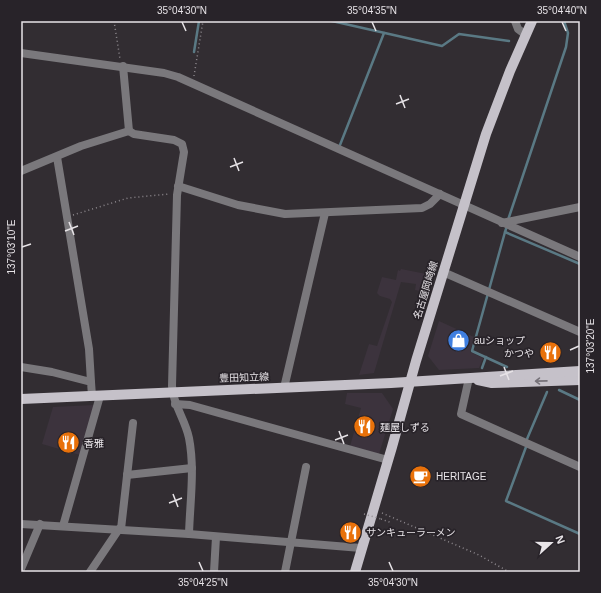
<svg xmlns="http://www.w3.org/2000/svg" width="601" height="593" viewBox="0 0 601 593" font-family="Arial,'Noto Sans JP',sans-serif">
<style>
.built{fill:#3c333d}
.lines{fill:none;stroke-linecap:round;stroke-linejoin:round}
.stream{stroke:#5a7984;stroke-width:2.5}
.path{stroke:#8f8a8f;stroke-width:1.5;stroke-dasharray:1 3;stroke-linecap:butt}
.street{stroke:#7a787c;stroke-width:8}
.primary{stroke:#c5c1c9;stroke-width:10}
.path-bridge{stroke:#8f8a8f;stroke-width:1.5;stroke-dasharray:1 3;stroke-linecap:butt}
.oneway{stroke:#767279}
.ticks{fill:none;stroke:#e7e3e7;stroke-width:1.5}
.labels{text-anchor:middle;stroke-width:3.5;stroke-linejoin:round;paint-order:stroke}
.street-label{font-size:10px;fill:#e7e3e7;stroke:#282329}
.poi-label{font-size:10px;fill:#e7e3e7;stroke:#282329;text-anchor:start}
.neatline{fill:none;stroke:#e7e3e7;stroke-width:1.5}
.ticks-label{font-size:10px;text-anchor:middle;fill:#e7e3e7}
</style>
<rect width="100%" height="100%" fill="#322d32"/>
<g class="built">
<path d="M 401,269 L 431,275 L 426,292 L 415,290 L 416,284 L 401,282 L 374,373 L 359,375 L 369,344 L 377,346 L 392,302 L 390,299 L 380,296 L 377,293 L 382,277 L 396,280 L 398,270 L 400,271 Z"/>
<path d="M 439,321 L 474,337 L 470,352 L 483,358 L 479,368 L 439,370 L 428,356 Z"/>
<path d="M 347,393 L 382,393 L 393,409 L 379,454 L 350,446 L 361,408 L 345,404 Z"/>
<path d="M 94,405 L 80,455 L 42,444 L 53,407 Z"/>
</g>
<g class="lines">
<g class="stream">
<path d="M 332,21 L 442,46 L 459,34 L 509,41"/>
<path d="M 194,52 L 199,21"/>
<path d="M 340,145 L 384,33"/>
<path d="M 508,220 L 566,47 L 568,33 L 564,21"/>
<path d="M 507,226 L 505,232 L 580,264"/>
<path d="M 505,232 L 472,351 L 507,367"/>
<path d="M 482,368 L 486,357"/>
<path d="M 559,390 L 580,400"/>
<path d="M 527,439 L 547,392"/>
<path d="M 526,447 L 506,501 L 580,534"/>
</g>
<g class="path">
<path d="M 114,21 L 120,59"/>
<path d="M 194,76 L 203,21"/>
<path d="M 73,215 L 128,198 L 169,194"/>
<path d="M 382,513 L 479,555 L 509,572"/>
<path d="M 381,519 L 392,523"/>
</g>
<g class="street">
<path d="M 515,21 L 518,29 L 526,35"/>
<path d="M 21,53 L 164,73 L 178,77 L 580,257"/>
<path d="M 123,66 L 129,131"/>
<path d="M 129,131 L 134,134 L 174,140 L 182,144 L 184,152 L 177,195 L 172,386 C 173,405 185,419 189,438 C 195,469 190,502 189,534"/>
<path d="M 57,157 L 89,349 L 91,382"/>
<path d="M 21,171 L 81,146 L 129,131"/>
<path d="M 178,186 L 238,205 L 285,214 L 422,208 L 430,204 L 440,194"/>
<path d="M 502,223 L 580,207"/>
<path d="M 443,272 L 580,332"/>
<path d="M 21,367 L 52,372 L 91,382 L 92,396"/>
<path d="M 469,378 L 461,414 L 580,467"/>
<path d="M 284,388 L 325,213"/>
<path d="M 175,404 L 190,405 L 388,460"/>
<path d="M 127,475 L 192,468"/>
<path d="M 21,524 L 189,534 L 361,548"/>
<path d="M 63,526 L 100,396"/>
<path d="M 121,529 L 133,423"/>
<path d="M 21,569 L 40,524"/>
<path d="M 90,572 L 119,529"/>
<path d="M 214,572 L 216,537"/>
<path d="M 285,572 L 306,467"/>
</g>
<g class="primary">
<path d="M 478,380 L 492,383 L 580,380"/>
<path d="M 21,399 L 391,383 L 580,371"/>
<path d="M 355,572 L 392,447 L 416,361 L 486,134 L 510,71 L 532,21"/>
</g>
<path class="path-bridge" d="M 364,514 L 381,519"/>
</g>
<defs><path id="oneway-shaft" d="M-6 0H5M1.5-3L5.5 0L1.5 3" fill="none" stroke-width="1.6" stroke-linecap="round" stroke-linejoin="round"/></defs>
<use class="oneway" href="#oneway-shaft" transform="translate(541 381) rotate(179)"/>
<path class="ticks" d="M 182,22 L 186,31M 372,22 L 376,31M 562,22 L 566,31M 400,95 L 405,108M 396,104 L 409,99M 234,158 L 239,171M 230,167 L 243,162M 69,222 L 74,235M 65,231 L 78,226M 22,247 L 31,244M 570,350 L 579,346M 504,367 L 509,380M 500,376 L 513,371M 339,431 L 344,444M 335,440 L 348,435M 173,494 L 178,507M 169,503 L 182,498M 199,562 L 203,571M 389,562 L 393,571"/>
<defs>
<symbol id="shop-disc" viewBox="-11 -11 22 22"><circle r="9.5" fill="#3f7fe0" stroke="#282329"/><path d="M-5-2.5h2.3a2.7 3.5 0 0 1 5.4 0H5L5.5 6h-11ZM-1.5-2.5h3a1.5 2.3 0 0 0-3 0Z" fill="#fff"/></symbol>
<symbol id="restaurant-disc" viewBox="-11 -11 22 22"><circle r="9.5" fill="#e8710a" stroke="#282329"/><path d="M-5-6h1v4h1v-4h1v4h1v-4h1v5L-1.5 .5V6h-2V.5L-5-1ZM5-6V6H3V1.5H1.5Q1.5-4 5-6Z" fill="#fff"/></symbol>
<symbol id="cafe-disc" viewBox="-11 -11 22 22"><circle r="9.5" fill="#e8710a" stroke="#282329"/><path d="M-5.5-4.5H6V0H3Q3 3.5 0 3.5H-2.5Q-5.5 3.5-5.5 0ZM3-3.2v2h1.7v-2ZM-6 4.5H4V6H-6Z" fill="#fff"/></symbol>
</defs>
<g fill-rule="evenodd">
<use href="#shop-disc" x="446" y="328" width="25" height="25"/>
<use href="#restaurant-disc" x="538" y="340" width="25" height="25"/>
<use href="#restaurant-disc" x="352" y="414" width="25" height="25"/>
<use href="#restaurant-disc" x="56" y="430" width="25" height="25"/>
<use href="#cafe-disc" x="408" y="464" width="25" height="25"/>
<use href="#restaurant-disc" x="338" y="520" width="25" height="25"/>
</g>
<g class="labels">
<g class="street-label">
<text transform="translate(425 290) rotate(-73)" y="4">名古屋岡崎線</text>
<text transform="translate(244 377) rotate(-2)" y="4">豊田知立線</text>
</g>
<g class="poi-label">
<text x="474" y="344">auショップ</text>
<text x="534" y="357" text-anchor="end">かつや</text>
<text x="380" y="431">麺屋しずる</text>
<text x="84" y="447">香雅</text>
<text x="436" y="480">HERITAGE</text>
<text x="366" y="536">サンキューラーメン</text>
</g>
</g>
<rect width="601" height="593" fill="none" stroke="#282329" stroke-width="44"/>
<g transform="translate(551 543) rotate(69)" stroke="#282329" stroke-width="3" paint-order="stroke">
<path d="M0-3L7 15L0 10L-7 15Z" fill="#e7e3e7"/>
<text y="-6" font-size="11" font-weight="bold" text-anchor="middle" fill="#e7e3e7">N</text>
</g>
<rect x="22" y="22" width="557" height="549" class="neatline"/>
<g class="ticks-label">
<text x="182" y="14">35°04'30"N</text>
<text x="372" y="14">35°04'35"N</text>
<text x="562" y="14">35°04'40"N</text>
<text transform="translate(11 247) rotate(-90)" y="4">137°03'10"E</text>
<text transform="translate(590 346) rotate(-90)" y="4">137°03'20"E</text>
<text x="203" y="586">35°04'25"N</text>
<text x="393" y="586">35°04'30"N</text>
</g>
</svg>
